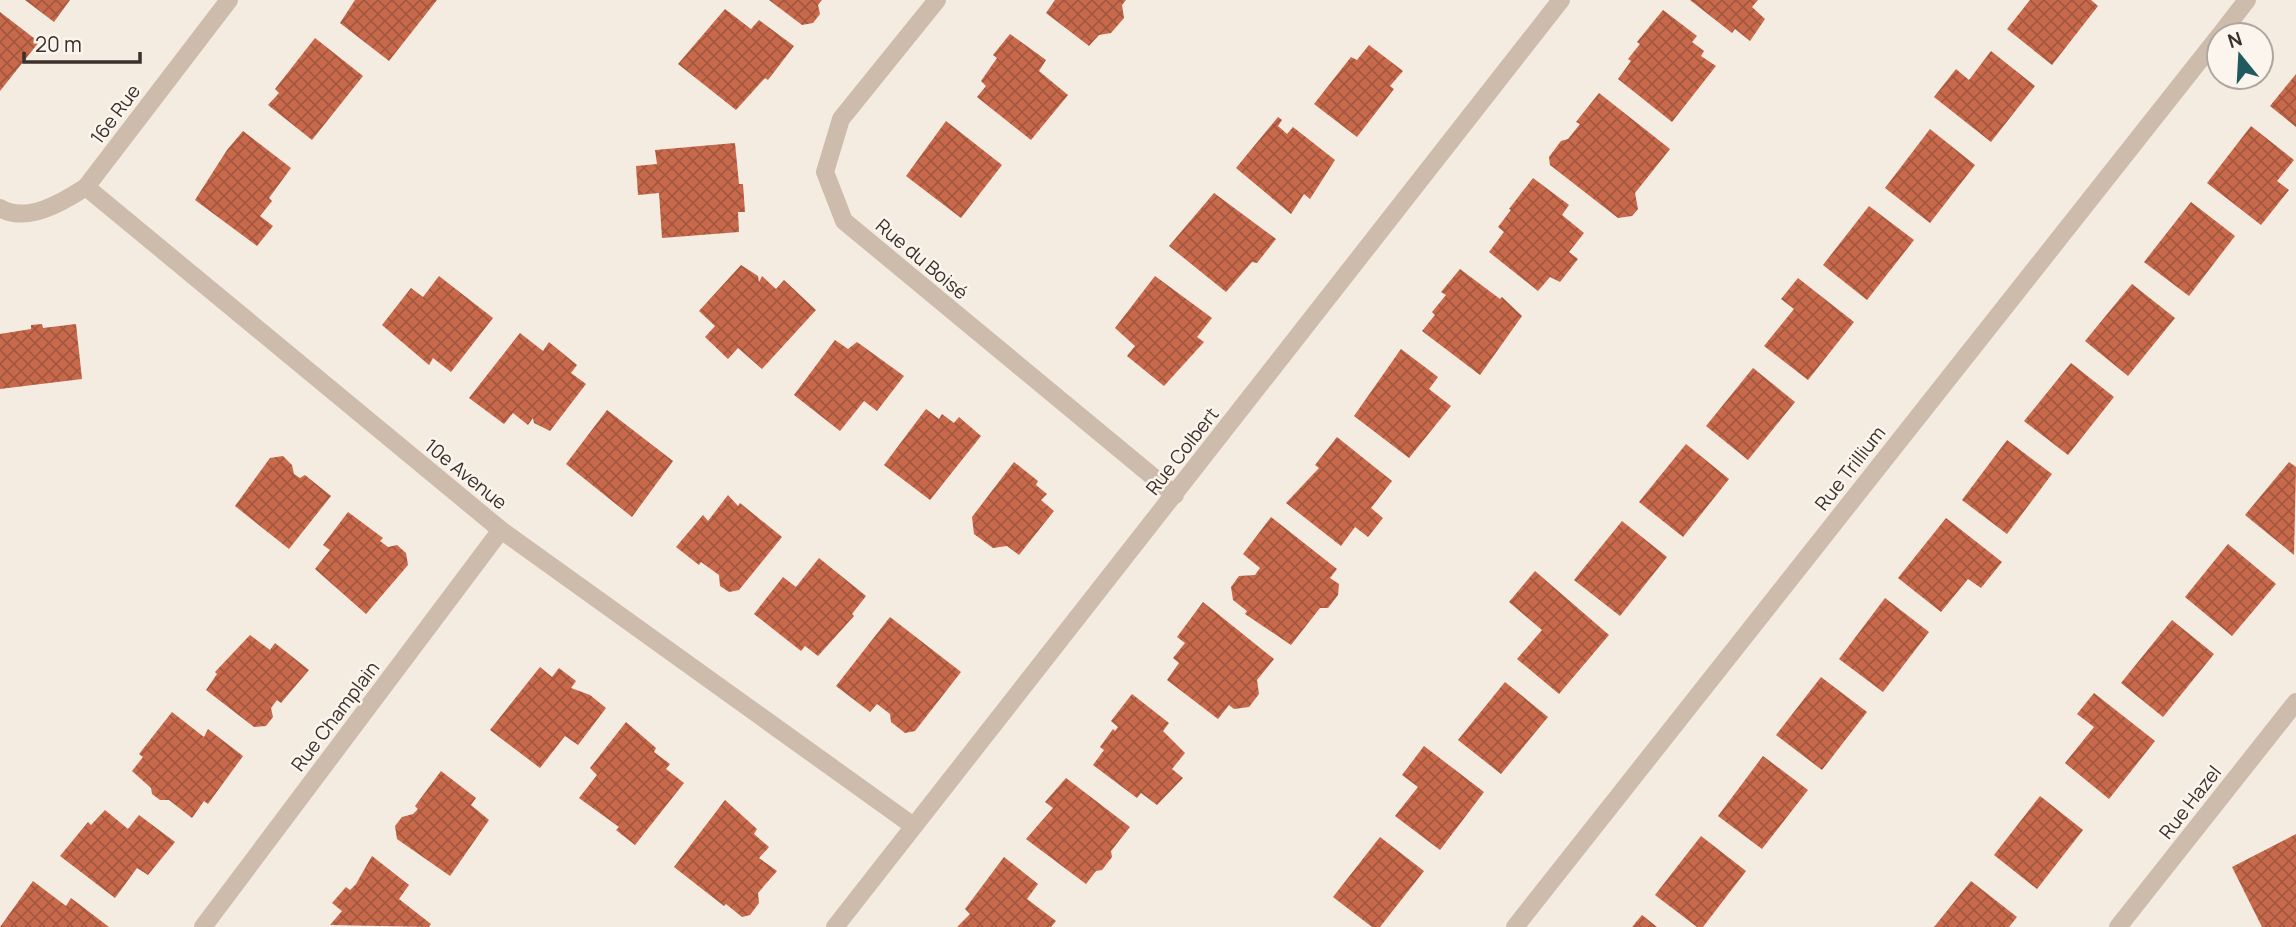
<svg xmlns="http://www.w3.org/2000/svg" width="2296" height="927" viewBox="0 0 2296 927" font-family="Manrope,sans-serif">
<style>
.building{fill:url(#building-cross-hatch)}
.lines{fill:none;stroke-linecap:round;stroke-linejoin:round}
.minor{stroke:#cdbbac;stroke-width:18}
.labels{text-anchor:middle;stroke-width:5;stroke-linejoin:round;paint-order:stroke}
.street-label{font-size:19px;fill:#3b302b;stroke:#fbf5ee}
</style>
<defs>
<pattern id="building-cross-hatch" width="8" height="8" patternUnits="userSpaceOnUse" patternTransform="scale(1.75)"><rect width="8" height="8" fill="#c8694b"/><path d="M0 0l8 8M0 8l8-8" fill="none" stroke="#a4573f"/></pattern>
</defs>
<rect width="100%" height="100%" fill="#f4ebe1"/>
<g class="building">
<path d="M 25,0 L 70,0 L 54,22 Z"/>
<path d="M 355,0 L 437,0 L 389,61 L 340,23 Z"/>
<path d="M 769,0 L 822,0 L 818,5 L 820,14 L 813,23 L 802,25 Z"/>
<path d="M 1055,0 L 1126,0 L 1122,5 L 1124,18 L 1111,33 L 1099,35 L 1089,46 L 1046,13 Z"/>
<path d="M 1690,0 L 1758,0 L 1752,7 L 1765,19 L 1750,41 L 1735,29 L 1732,33 Z"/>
<path d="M 2030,0 L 2091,0 L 2098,6 L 2052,65 L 2007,29 Z"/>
<path d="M 725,9 L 751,29 L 759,20 L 794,46 L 768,80 L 765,78 L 736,110 L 678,64 Z"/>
<path d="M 1663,10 L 1697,36 L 1692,42 L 1704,51 L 1701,56 L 1716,66 L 1672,122 L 1618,79 L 1631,61 L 1628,59 L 1640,44 L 1637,42 Z"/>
<path d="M 0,12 L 39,42 L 0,91 Z"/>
<path d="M 1010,34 L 1046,60 L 1039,71 L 1068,95 L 1031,140 L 977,97 L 986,86 L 981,81 L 997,58 L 993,55 Z"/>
<path d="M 315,38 L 363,76 L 312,140 L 268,105 L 279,93 L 275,89 Z"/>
<path d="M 1369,45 L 1403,71 L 1390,86 L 1394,89 L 1357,137 L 1314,104 L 1351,57 L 1357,60 Z"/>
<path d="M 1991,51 L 2035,86 L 1991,142 L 1934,97 L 1956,69 L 1969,80 Z"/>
<path d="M 2296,74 L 2296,127 L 2270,106 Z"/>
<path d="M 1599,93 L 1670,149 L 1635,193 L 1638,209 L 1632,216 L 1618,218 L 1550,165 L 1549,157 L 1561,141 L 1568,139 L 1580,124 L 1576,122 Z"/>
<path d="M 1278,117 L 1282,120 L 1278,126 L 1287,134 L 1293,127 L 1335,160 L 1310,199 L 1304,194 L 1291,214 L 1236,168 Z"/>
<path d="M 946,121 L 1002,165 L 961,218 L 906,176 Z"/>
<path d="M 2251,126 L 2294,160 L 2277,181 L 2289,190 L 2261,225 L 2207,183 Z"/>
<path d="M 1930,129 L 1975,165 L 1930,223 L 1885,188 Z"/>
<path d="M 243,131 L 291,168 L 269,198 L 272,201 L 260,216 L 273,226 L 257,246 L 195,200 L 227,150 Z"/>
<path d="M 735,143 L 739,184 L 743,184 L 745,212 L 738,212 L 739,232 L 662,238 L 659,193 L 638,195 L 636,166 L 657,164 L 655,150 Z"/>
<path d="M 1533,178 L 1569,205 L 1562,215 L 1584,233 L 1569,252 L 1578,259 L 1560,282 L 1550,277 L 1538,291 L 1489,252 L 1504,232 L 1498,227 L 1511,210 L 1509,209 Z"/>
<path d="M 1214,193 L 1276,239 L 1257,263 L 1252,262 L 1226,292 L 1169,246 Z"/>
<path d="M 2191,202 L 2235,236 L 2189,296 L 2144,262 Z"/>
<path d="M 1869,206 L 1914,240 L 1867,300 L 1823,265 Z"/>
<path d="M 741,265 L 758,276 L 759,282 L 762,276 L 776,289 L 784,280 L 816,310 L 762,369 L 738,348 L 728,359 L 705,337 L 715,326 L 699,311 Z"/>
<path d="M 1460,269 L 1500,299 L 1502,297 L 1522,316 L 1480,375 L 1422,331 L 1435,315 L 1432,312 L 1446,295 L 1441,292 Z"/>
<path d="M 439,276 L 493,318 L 451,372 L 433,358 L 429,365 L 382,325 L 411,288 L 423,297 Z"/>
<path d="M 1155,276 L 1212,318 L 1197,337 L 1204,342 L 1164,386 L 1127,356 L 1135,346 L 1115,328 Z"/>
<path d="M 1798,278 L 1854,322 L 1808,380 L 1764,346 L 1794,309 L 1781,299 Z"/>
<path d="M 2132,284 L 2175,318 L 2128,376 L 2085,341 Z"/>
<path d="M 42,324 L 43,328 L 76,324 L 82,379 L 0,389 L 0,334 L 31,329 L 31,325 Z"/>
<path d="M 520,333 L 543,351 L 549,342 L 577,365 L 571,373 L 586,384 L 550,431 L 534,423 L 533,418 L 528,425 L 513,413 L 504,424 L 469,398 Z"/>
<path d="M 835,340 L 848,349 L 857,342 L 904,376 L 877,411 L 864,401 L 840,431 L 794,395 Z"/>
<path d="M 1401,349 L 1438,377 L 1429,389 L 1451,406 L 1409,458 L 1354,416 Z"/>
<path d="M 2071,363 L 2114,397 L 2068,455 L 2024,421 Z"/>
<path d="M 1753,368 L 1795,402 L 1748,460 L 1706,426 Z"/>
<path d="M 926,409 L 939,419 L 942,414 L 954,423 L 959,417 L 981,436 L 930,500 L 884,465 Z"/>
<path d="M 607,410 L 673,461 L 632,517 L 566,464 Z"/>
<path d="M 1337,437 L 1392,481 L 1371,508 L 1383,518 L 1368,537 L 1355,527 L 1341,546 L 1286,503 L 1319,468 L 1315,465 Z"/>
<path d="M 2007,440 L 2052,474 L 2007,534 L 1962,500 Z"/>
<path d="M 1686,444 L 1729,479 L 1683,537 L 1639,502 Z"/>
<path d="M 283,456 L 292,465 L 294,474 L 300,478 L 305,475 L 331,496 L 289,549 L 235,506 L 270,458 Z"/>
<path d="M 1014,462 L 1038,481 L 1036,485 L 1047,494 L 1041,500 L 1054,511 L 1019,555 L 1007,546 L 993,548 L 974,534 L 972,517 Z"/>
<path d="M 2289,462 L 2296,467 L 2294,555 L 2245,515 Z"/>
<path d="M 728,495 L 738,506 L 740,503 L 782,537 L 739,590 L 729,592 L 720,586 L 719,575 L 701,562 L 699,565 L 676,547 L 703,515 L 708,521 Z"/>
<path d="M 348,512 L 383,538 L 380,541 L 388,547 L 397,545 L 406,553 L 408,565 L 366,614 L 315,569 L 330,550 L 323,545 Z"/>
<path d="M 1271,517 L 1337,569 L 1330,578 L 1339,584 L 1338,595 L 1328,608 L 1320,608 L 1291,645 L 1245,614 L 1247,611 L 1233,600 L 1231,587 L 1239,576 L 1255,575 L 1260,568 L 1243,554 Z"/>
<path d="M 1946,518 L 2002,562 L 1981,588 L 1968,579 L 1941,612 L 1898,578 Z"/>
<path d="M 1622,521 L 1667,557 L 1620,616 L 1574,580 Z"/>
<path d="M 2228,544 L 2276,584 L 2232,636 L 2185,597 Z"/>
<path d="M 819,558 L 866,596 L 852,614 L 854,616 L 818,656 L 805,646 L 801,651 L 754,614 L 783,577 L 796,587 Z"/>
<path d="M 1535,571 L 1609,635 L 1559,694 L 1517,659 L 1542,630 L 1509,602 Z"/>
<path d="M 1885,598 L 1929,632 L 1883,692 L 1839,659 Z"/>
<path d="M 1203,602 L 1274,659 L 1257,680 L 1259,694 L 1249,707 L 1234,709 L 1229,705 L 1218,719 L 1167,680 L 1179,663 L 1173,658 L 1185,643 L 1177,637 Z"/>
<path d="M 890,617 L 961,672 L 915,731 L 905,733 L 891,722 L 890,714 L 877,704 L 870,712 L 836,686 Z"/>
<path d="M 2172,620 L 2214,654 L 2163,717 L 2121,683 Z"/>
<path d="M 250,635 L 270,650 L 275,643 L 309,670 L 281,703 L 277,700 L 271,708 L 273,717 L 266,726 L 254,727 L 206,690 L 217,674 L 215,672 Z"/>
<path d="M 540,667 L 552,677 L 559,668 L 576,681 L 571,688 L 590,695 L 606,708 L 578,745 L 565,736 L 540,768 L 490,730 Z"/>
<path d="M 1821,677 L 1867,712 L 1822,770 L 1776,735 Z"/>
<path d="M 1505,682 L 1548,717 L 1501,774 L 1458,740 Z"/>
<path d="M 2094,693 L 2155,741 L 2109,799 L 2065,763 L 2094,727 L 2077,714 Z"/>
<path d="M 1132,694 L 1169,723 L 1163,731 L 1185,753 L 1172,769 L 1183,778 L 1157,805 L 1141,793 L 1137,798 L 1093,765 L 1104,750 L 1100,747 L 1113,729 L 1115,731 L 1118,727 L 1111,721 Z"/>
<path d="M 172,712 L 204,737 L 208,729 L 243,756 L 208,804 L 204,801 L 192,818 L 169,800 L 160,800 L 152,794 L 151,788 L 132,771 L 143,757 L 139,754 Z"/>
<path d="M 626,722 L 656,748 L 654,752 L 670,764 L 666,769 L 684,783 L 635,845 L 616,830 L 619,827 L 579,798 L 597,775 L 590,768 Z"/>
<path d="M 1424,746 L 1484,792 L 1440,850 L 1395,816 L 1418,787 L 1402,775 Z"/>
<path d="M 1763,756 L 1808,790 L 1762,849 L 1718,816 Z"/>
<path d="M 441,771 L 476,798 L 471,805 L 489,820 L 450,876 L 397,839 L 395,826 L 402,817 L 413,814 L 418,809 L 415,806 Z"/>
<path d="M 1066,778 L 1130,827 L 1111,851 L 1112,857 L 1102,870 L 1096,871 L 1086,884 L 1026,839 L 1053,808 L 1045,802 Z"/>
<path d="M 2040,796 L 2083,830 L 2037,889 L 1994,855 Z"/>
<path d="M 725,800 L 757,829 L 754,834 L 769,847 L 759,858 L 777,871 L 758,893 L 759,903 L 750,915 L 742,917 L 726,904 L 724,906 L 674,867 Z"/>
<path d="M 105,810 L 128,829 L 139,815 L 175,842 L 148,875 L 137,868 L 115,898 L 60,856 L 88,822 L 91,825 Z"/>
<path d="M 2296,834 L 2296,927 L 2262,927 L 2232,867 Z"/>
<path d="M 1701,836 L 1746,871 L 1703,927 L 1697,927 L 1655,895 Z"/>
<path d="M 1380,837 L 1424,871 L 1380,927 L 1372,927 L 1333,897 Z"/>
<path d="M 372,856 L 409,885 L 399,899 L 431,924 L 429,927 L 330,925 L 342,911 L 332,903 L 346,887 L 350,890 L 356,884 Z"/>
<path d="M 1004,857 L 1038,884 L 1027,899 L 1056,921 L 1051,927 L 957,927 L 970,914 L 965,909 Z"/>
<path d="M 33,881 L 66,906 L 71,898 L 109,927 L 0,927 Z"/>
<path d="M 1971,881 L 2017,917 L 2009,927 L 1934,927 Z"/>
<path d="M 1642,915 L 1657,927 L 1632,927 Z"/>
</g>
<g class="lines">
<g class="minor">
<path d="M 937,0 L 841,119 L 825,172 L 844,221 L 1175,495"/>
<path d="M 2220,35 L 2247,0"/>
<path d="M 86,187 L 501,530 L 912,825"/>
<path d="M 0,208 C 27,224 63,202 86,187 L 229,0"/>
<path d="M 203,927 L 501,530"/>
<path d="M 835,927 L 1561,0"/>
<path d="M 1515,927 L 2219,36"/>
<path d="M 2118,927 L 2296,702"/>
</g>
</g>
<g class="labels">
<g class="street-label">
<text transform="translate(115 114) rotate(-53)" y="7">16e Rue</text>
<text transform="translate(922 259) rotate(40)" y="7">Rue du Boisé</text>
<text transform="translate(1182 451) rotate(-52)" y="7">Rue Colbert</text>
<text transform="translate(1850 468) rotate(-52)" y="7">Rue Trillium</text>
<text transform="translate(466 474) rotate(39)" y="7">10e Avenue</text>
<text transform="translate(335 716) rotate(-53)" y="7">Rue Champlain</text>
<text transform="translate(2190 802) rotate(-52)" y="7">Rue Hazel</text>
</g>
</g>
<g transform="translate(2240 56) rotate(342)"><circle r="33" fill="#fbf5ee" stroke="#aea6a0" stroke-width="2"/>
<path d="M0-5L12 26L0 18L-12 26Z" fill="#1f5a5e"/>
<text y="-10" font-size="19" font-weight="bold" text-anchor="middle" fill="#3b302b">N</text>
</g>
<path d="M24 52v10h116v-10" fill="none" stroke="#3b302b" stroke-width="3.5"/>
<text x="35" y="52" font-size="21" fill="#3b302b" stroke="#fbf5ee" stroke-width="5" paint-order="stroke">20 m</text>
</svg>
